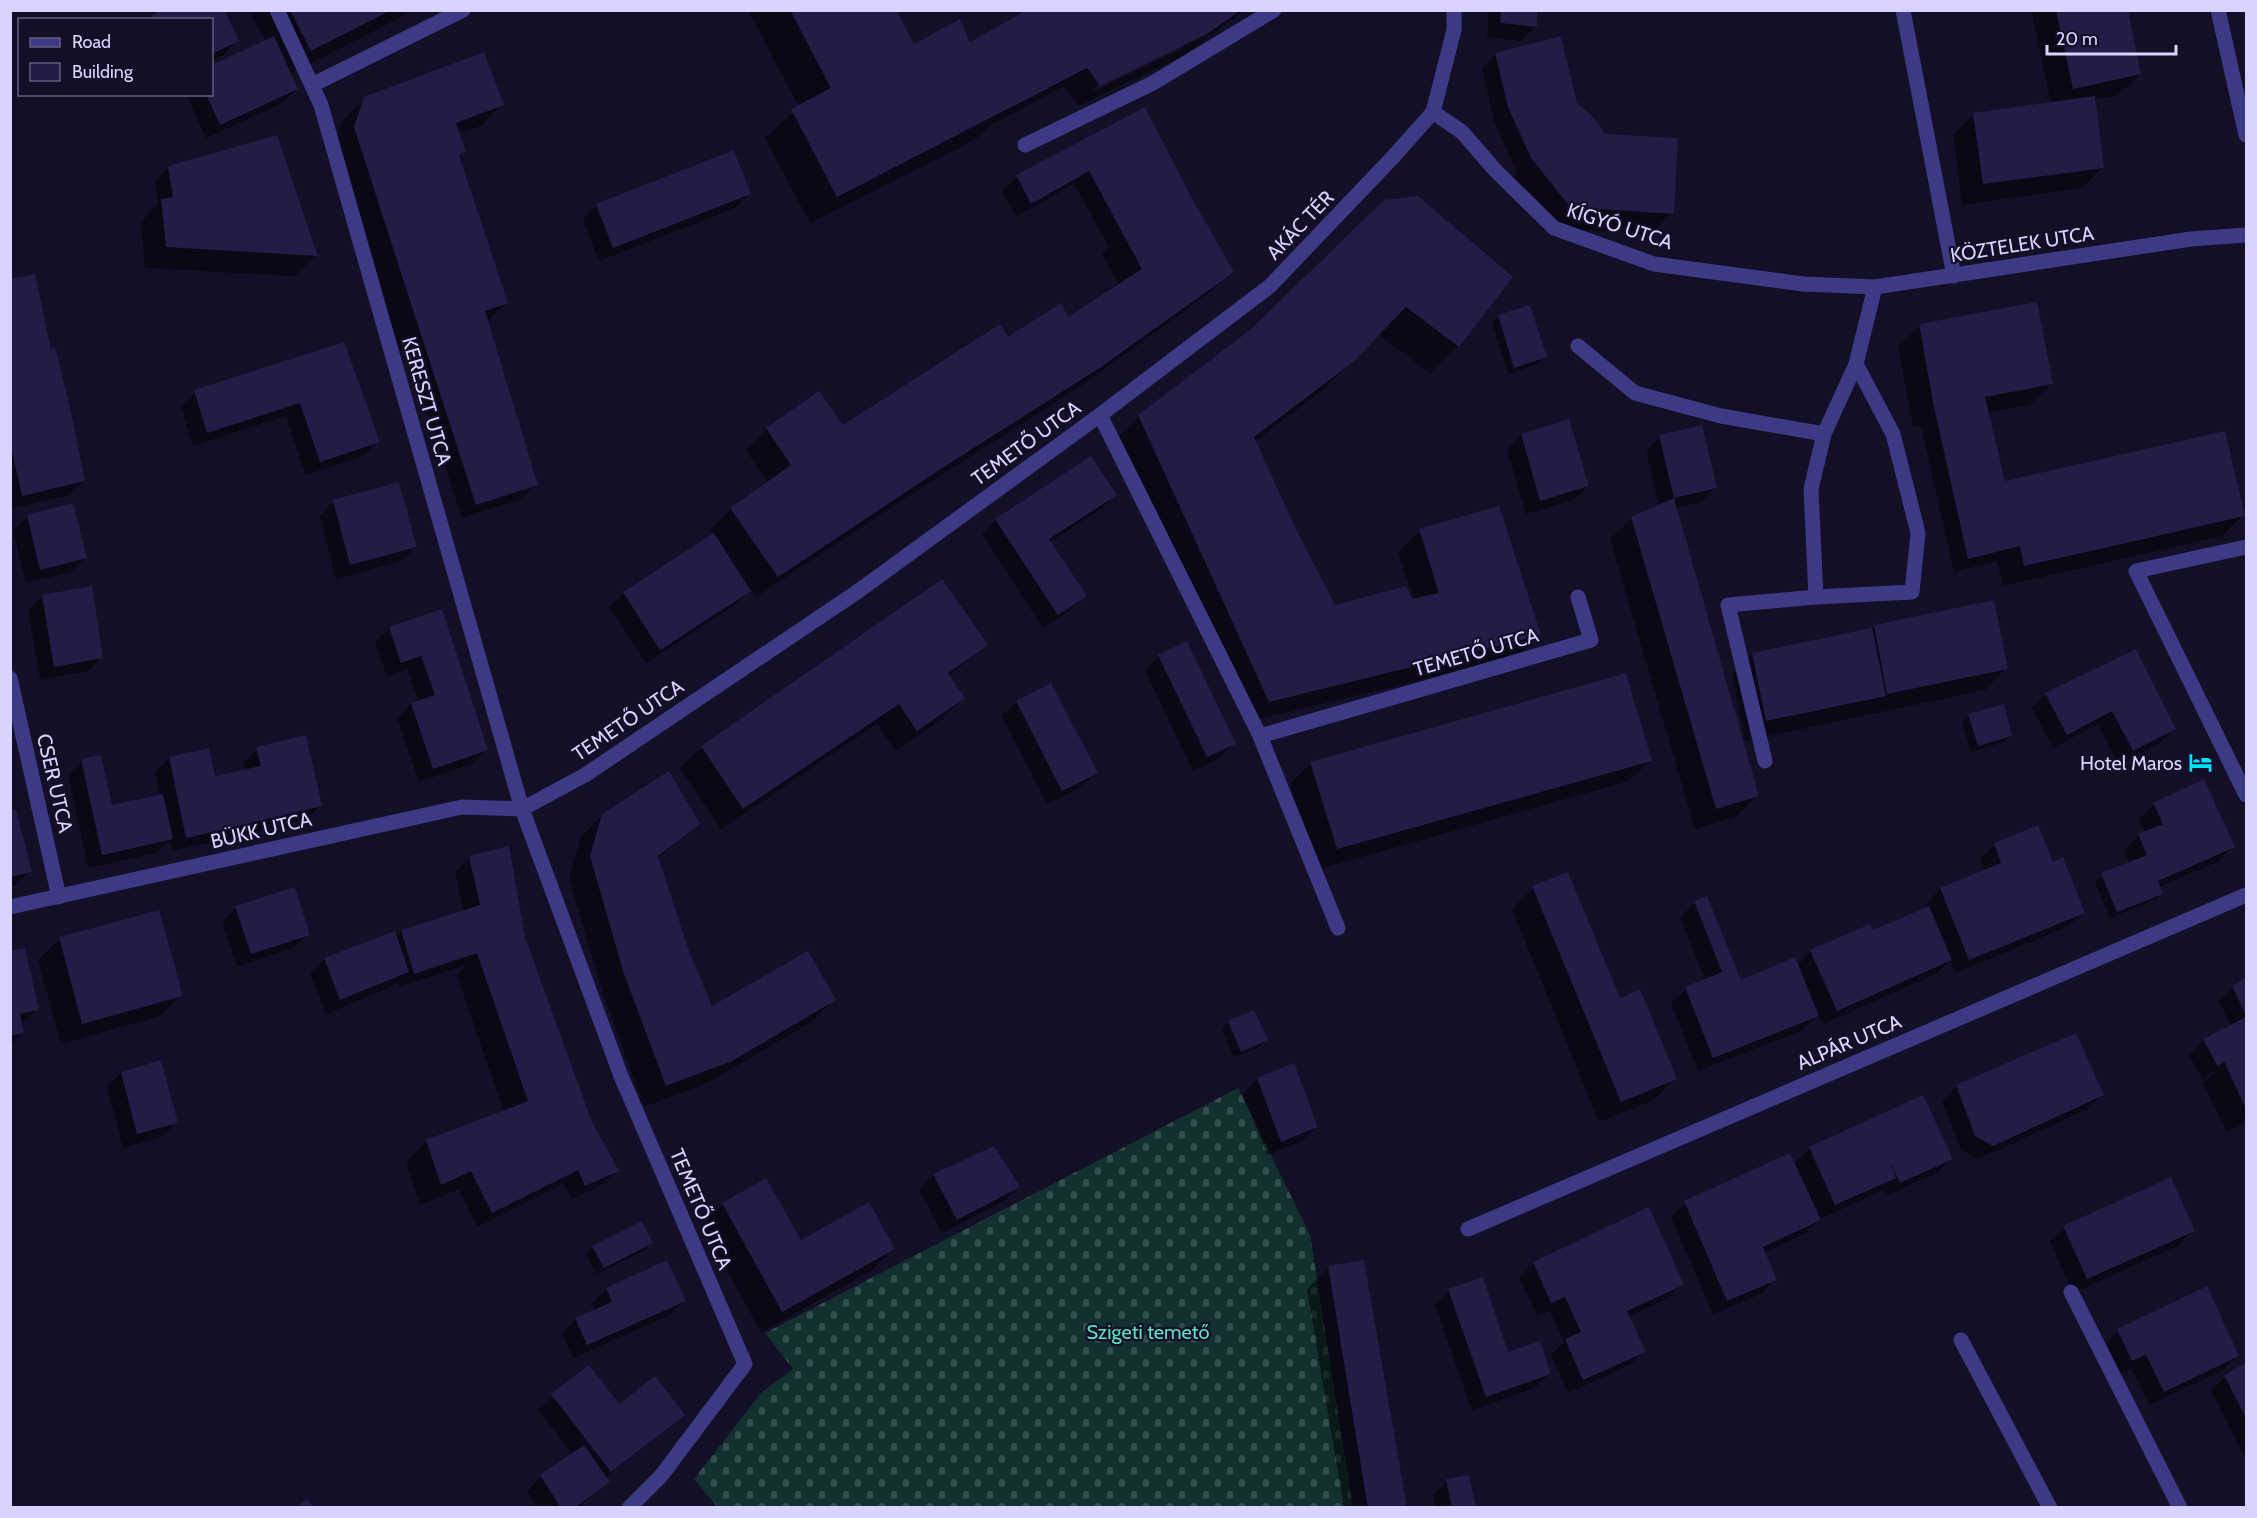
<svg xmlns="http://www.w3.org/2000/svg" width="2257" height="1518" viewBox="0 0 2257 1518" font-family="Cabin,sans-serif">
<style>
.cemetery{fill:url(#cemetery-stones)}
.shadow{fill:#0007;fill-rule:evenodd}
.building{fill:#241b47}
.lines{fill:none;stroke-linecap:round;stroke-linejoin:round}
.minor{stroke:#3d3a85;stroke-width:15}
.labels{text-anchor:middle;stroke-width:4.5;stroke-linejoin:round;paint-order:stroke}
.street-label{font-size:20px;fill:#d9d4ff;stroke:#130f26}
.poi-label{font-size:20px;fill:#d9d4ff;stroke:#130f26;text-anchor:end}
.park-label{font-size:20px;fill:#5fe0c0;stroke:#130f26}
</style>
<defs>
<pattern id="cemetery-stones" width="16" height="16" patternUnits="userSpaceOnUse" patternTransform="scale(1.5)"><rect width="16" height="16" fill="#12302f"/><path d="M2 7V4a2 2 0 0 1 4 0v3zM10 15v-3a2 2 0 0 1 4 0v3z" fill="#344d4e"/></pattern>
</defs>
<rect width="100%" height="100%" fill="#130f26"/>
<path class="cemetery" d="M 1238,1088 L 1310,1235 L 1353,1507 L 718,1508 L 694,1479 L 761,1393 L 793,1369 L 765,1333 Z"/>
<g class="shadow">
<path d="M 155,10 L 222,10 L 237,41 L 223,55 L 212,60 L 212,20 L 146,20 L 156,14 Z"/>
<path d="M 249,10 L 415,10 L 290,74 L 296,89 L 282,103 L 206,138 L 186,94 L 212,94 L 212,67 L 266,42 Z"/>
<path d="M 753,10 L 894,10 L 913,46 L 960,21 L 971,43 L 1024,14 L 1022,10 L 1245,10 L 1185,55 L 1079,106 L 1064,86 L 991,125 L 978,138 L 810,223 L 765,138 L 799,107 L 750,14 ZM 1180,45 L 1183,48 L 1094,91 L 1093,88 Z"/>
<path d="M 1489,10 L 1536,10 L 1535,27 L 1521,41 L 1487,37 Z"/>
<path d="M 2031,10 L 2126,10 L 2140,74 L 2118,95 L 2094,100 L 2103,167 L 2082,188 L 1962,205 L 1953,135 L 1974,114 L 2051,104 Z"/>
<path d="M 1496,54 L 1576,104 L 1672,213 L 1651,234 L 1549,228 L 1511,180 L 1517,173 L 1494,121 L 1482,68 Z"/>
<path d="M 365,99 L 502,104 L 481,126 L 458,134 L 464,150 L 458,156 L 506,303 L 487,322 L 536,485 L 522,499 L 462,518 L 408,349 L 400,351 L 333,149 L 343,120 Z"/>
<path d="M 1144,109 L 1188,194 L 1232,271 L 1211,292 L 1078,388 L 910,495 L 756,597 L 750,589 L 735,605 L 646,663 L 609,607 L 624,593 L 714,535 L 710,530 L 731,509 L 768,483 L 746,450 L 767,429 L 819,393 L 842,427 L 1007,339 L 1068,319 L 1119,286 L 1102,254 L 1113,242 L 1108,245 L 1074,184 L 1016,217 L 1002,191 L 1017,177 Z"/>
<path d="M 169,167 L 316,255 L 295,276 L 145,268 L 141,222 L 158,204 L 155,182 Z"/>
<path d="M 749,194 L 735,208 L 599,261 L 583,220 L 597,205 Z"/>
<path d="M 1385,201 L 1458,346 L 1430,373 L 1378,334 L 1324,389 L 1254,442 L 1293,527 L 1335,606 L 1413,599 L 1398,552 L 1419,531 L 1498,508 L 1539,635 L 1518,656 L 1247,722 L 1118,437 L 1139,416 L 1251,331 Z"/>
<path d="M 10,280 L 50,353 L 84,481 L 70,495 L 10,509 Z"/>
<path d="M 1529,307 L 1545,357 L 1538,364 L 1508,374 L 1492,323 L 1498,316 Z"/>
<path d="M 1919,326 L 2051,384 L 2030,405 L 1987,413 L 2004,483 L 2243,515 L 2222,536 L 2003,586 L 1997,561 L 1954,572 L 1921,426 L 1913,427 L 1898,347 Z"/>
<path d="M 343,344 L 378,441 L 364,456 L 305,475 L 286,416 L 193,446 L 181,406 L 195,392 Z"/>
<path d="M 1521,435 L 1588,486 L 1574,500 L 1526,514 L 1507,449 Z"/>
<path d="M 1660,437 L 1715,488 L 1701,502 L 1676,508 L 1757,796 L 1736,817 L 1695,829 L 1610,539 L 1632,518 L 1659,507 L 1646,451 Z"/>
<path d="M 1115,495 L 1101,509 L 1050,542 L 1085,595 L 1071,610 L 1043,628 L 982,534 L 996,520 Z"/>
<path d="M 334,502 L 416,547 L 402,561 L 336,579 L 320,516 Z"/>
<path d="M 28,516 L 85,558 L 71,572 L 26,583 L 13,530 Z"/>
<path d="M 942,581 L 986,644 L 948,677 L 963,698 L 942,719 L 896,751 L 877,724 L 721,829 L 680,768 L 702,747 Z"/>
<path d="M 42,596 L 102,657 L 88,671 L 40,680 L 28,610 Z"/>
<path d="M 441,611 L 487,749 L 472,764 L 419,782 L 397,719 L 411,704 L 419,702 L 407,669 L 387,677 L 375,642 L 390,628 Z"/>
<path d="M 1874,627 L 2006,668 L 1985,690 L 1745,741 L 1732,675 L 1753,654 L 1871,630 Z"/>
<path d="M 2135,651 L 2174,729 L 2160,743 L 2119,765 L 2098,724 L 2053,748 L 2032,708 L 2046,694 Z"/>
<path d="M 1159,656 L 1234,743 L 1220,758 L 1193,771 L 1145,670 Z"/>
<path d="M 1050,685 L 1096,772 L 1082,787 L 1047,804 L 1002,716 L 1016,702 Z"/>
<path d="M 1969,716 L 2011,735 L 2004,742 L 1971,752 L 1962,722 Z"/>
<path d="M 257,749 L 321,805 L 306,820 L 172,851 L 169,841 L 157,853 L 88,868 L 68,775 L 82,761 L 111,807 L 160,796 L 155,772 L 169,758 L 214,778 L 245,771 L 243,763 Z"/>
<path d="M 1651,760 L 1629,781 L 1316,870 L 1290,784 L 1311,763 Z"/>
<path d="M 2203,781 L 2233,846 L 2219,861 L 2159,887 L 2162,893 L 2155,900 L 2110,918 L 2095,882 L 2102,875 L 2130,863 L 2124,850 L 2139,835 L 2146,833 L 2139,819 L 2154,804 Z"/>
<path d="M 10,812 L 30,871 L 16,885 L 10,887 Z"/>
<path d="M 603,815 L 698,823 L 658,859 L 687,951 L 711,1008 L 834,999 L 813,1021 L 709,1082 L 644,1107 L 603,993 L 569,878 L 581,837 Z"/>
<path d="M 1995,844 L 2052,864 L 2083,912 L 2069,926 L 1955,973 L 1950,960 L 1936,974 L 1823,1024 L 1818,1015 L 1803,1030 L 1698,1071 L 1671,1003 L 1686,989 L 1706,981 L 1680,917 L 1695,903 L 1706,898 L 1740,982 L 1797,966 L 1811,951 L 1872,932 L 1928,908 L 1926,904 L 1940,889 L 1985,871 L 1980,859 Z"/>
<path d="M 470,858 L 524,937 L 591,1122 L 617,1170 L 603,1184 L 571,1199 L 564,1183 L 477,1227 L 459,1189 L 420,1205 L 406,1162 L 427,1141 L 504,1112 L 457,975 L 467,965 L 400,987 L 398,981 L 393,986 L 326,1014 L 310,973 L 325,959 L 395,938 L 402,931 L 464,912 L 455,872 Z"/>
<path d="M 1567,873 L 1619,1000 L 1675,1078 L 1654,1100 L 1599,1122 L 1512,909 L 1533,888 Z"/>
<path d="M 236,908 L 308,934 L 294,948 L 237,967 L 222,922 Z"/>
<path d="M 60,939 L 181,995 L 160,1016 L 61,1044 L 38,960 Z"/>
<path d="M 10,953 L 37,1009 L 21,1024 L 23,1032 L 10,1045 Z"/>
<path d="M 2246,979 L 2246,1123 L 2227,1132 L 2203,1084 L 2215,1072 L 2213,1070 L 2203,1080 L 2189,1055 L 2204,1040 L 2231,1026 L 2219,1001 L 2233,987 Z"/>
<path d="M 1254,1012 L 1266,1040 L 1259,1047 L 1234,1057 L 1222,1029 L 1228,1022 Z"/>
<path d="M 121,1073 L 176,1123 L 162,1137 L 123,1148 L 107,1087 Z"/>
<path d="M 1258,1079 L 1317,1127 L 1302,1141 L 1267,1155 L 1243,1093 Z"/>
<path d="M 1957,1086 L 2102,1094 L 2088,1109 L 1978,1159 L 1961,1150 L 1942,1101 Z"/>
<path d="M 1923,1097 L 1951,1159 L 1937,1173 L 1885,1196 L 1883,1190 L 1820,1219 L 1805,1234 L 1764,1253 L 1775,1279 L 1761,1294 L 1713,1314 L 1671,1217 L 1685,1203 L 1794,1164 L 1810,1148 Z"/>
<path d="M 994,1148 L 1018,1187 L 1004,1201 L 942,1233 L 919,1189 L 933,1175 Z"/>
<path d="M 723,1204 L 800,1242 L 893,1249 L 872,1270 L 761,1332 L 702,1225 Z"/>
<path d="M 2064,1227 L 2193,1230 L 2179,1245 L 2073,1293 L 2050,1241 Z"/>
<path d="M 651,1243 L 645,1250 L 596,1274 L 586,1254 L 593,1247 Z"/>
<path d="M 666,1262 L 684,1301 L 670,1315 L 573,1358 L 562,1333 L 576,1319 L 595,1311 L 592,1303 L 607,1289 Z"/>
<path d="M 1534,1263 L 1682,1285 L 1667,1299 L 1628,1317 L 1644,1351 L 1630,1365 L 1568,1393 L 1551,1355 L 1564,1342 L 1550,1311 L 1537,1316 L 1519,1277 Z"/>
<path d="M 1329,1268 L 1405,1508 L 1344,1508 L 1307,1289 Z"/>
<path d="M 1449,1291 L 1507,1354 L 1549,1374 L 1535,1388 L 1472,1410 L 1435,1305 Z"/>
<path d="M 2118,1331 L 2238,1355 L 2223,1370 L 2149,1405 L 2132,1368 L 2118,1375 L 2104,1345 Z"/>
<path d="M 2246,1365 L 2246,1459 L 2211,1391 L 2225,1377 Z"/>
<path d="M 589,1367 L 619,1406 L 683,1415 L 605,1478 L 608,1482 L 578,1508 L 538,1508 L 527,1491 L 541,1477 L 573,1455 L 538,1409 Z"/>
<path d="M 1447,1481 L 1474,1508 L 1435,1508 L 1433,1495 Z"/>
</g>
<g class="building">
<path d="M 160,10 L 224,10 L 239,41 L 212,54 L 212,20 L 146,20 Z"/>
<path d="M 290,10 L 391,10 L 311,51 Z"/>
<path d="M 790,10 L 896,10 L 914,44 L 960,19 L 970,42 L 1027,10 L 1241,10 L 1207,34 L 1100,86 L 1087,68 L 837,197 L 791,109 L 831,88 Z"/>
<path d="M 1501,10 L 1537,10 L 1537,27 L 1500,23 Z"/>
<path d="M 2056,10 L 2128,10 L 2141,74 L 2073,89 Z"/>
<path d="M 274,36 L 298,89 L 220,125 L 206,94 L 212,94 L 212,65 Z"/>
<path d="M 1561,36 L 1577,103 L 1593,117 L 1605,134 L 1678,138 L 1674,214 L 1570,207 L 1531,158 L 1508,107 L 1495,53 Z"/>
<path d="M 484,52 L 504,105 L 456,123 L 466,151 L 459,155 L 508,303 L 485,311 L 538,485 L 476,505 L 354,127 L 364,97 Z"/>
<path d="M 2095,96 L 2104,168 L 1983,184 L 1973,113 Z"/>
<path d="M 1145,107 L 1189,193 L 1234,272 L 1101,367 L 933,474 L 778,577 L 730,508 L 791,465 L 766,428 L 819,391 L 843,425 L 1000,324 L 1008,337 L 1061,303 L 1068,317 L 1142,269 L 1089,171 L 1031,204 L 1016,175 Z"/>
<path d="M 277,135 L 318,256 L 166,247 L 161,199 L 173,197 L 168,166 Z"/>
<path d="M 734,150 L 751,194 L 613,248 L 596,204 Z"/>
<path d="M 1418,196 L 1513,277 L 1459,347 L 1406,307 L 1353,362 L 1254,437 L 1295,527 L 1335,605 L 1406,586 L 1412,599 L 1439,593 L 1419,529 L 1499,506 L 1541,635 L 1269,702 L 1138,415 L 1250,330 L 1384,200 Z"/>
<path d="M 35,274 L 51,350 L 55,346 L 71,412 L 85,481 L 22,496 L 10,442 L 10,279 Z"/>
<path d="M 2037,302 L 2053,384 L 1985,397 L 2005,481 L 2225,431 L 2245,516 L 2024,566 L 2020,546 L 1968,559 L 1934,407 L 1919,324 Z"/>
<path d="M 1530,305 L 1547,357 L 1514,368 L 1498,315 Z"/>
<path d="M 344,342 L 380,442 L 320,462 L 300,403 L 207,433 L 194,390 Z"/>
<path d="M 1569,419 L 1589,486 L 1540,501 L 1521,434 Z"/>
<path d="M 1702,425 L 1717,488 L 1674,498 L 1759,796 L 1716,809 L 1631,517 L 1674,498 L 1659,435 Z"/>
<path d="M 1091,456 L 1117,495 L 1049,539 L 1087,596 L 1058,615 L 995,519 Z"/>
<path d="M 399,482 L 417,547 L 350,565 L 333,500 Z"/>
<path d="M 73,503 L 87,558 L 40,570 L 27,515 Z"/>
<path d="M 714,533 L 751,591 L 660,650 L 623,592 Z"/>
<path d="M 942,579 L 988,645 L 948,673 L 965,698 L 917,731 L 899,704 L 743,809 L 701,746 Z"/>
<path d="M 92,586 L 103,658 L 54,667 L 42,595 Z"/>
<path d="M 1994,600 L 2008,669 L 1887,694 L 1874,625 Z"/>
<path d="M 442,609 L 488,750 L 433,769 L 411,703 L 435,695 L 421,656 L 401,663 L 389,627 Z"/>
<path d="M 1872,628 L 1886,696 L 1766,721 L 1752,653 Z"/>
<path d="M 1187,641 L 1236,744 L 1207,757 L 1158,655 Z"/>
<path d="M 2136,649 L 2176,729 L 2133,751 L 2112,711 L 2067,735 L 2045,693 Z"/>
<path d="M 1626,673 L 1652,761 L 1337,849 L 1310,762 Z"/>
<path d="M 1051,683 L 1098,773 L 1062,791 L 1016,701 Z"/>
<path d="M 2004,704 L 2012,736 L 1978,746 L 1968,714 Z"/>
<path d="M 306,735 L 322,806 L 186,838 L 169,757 L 209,748 L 215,776 L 261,766 L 256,747 Z"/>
<path d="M 101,755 L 112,805 L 163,794 L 173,839 L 102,855 L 81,759 Z"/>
<path d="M 669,771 L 700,824 L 658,856 L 689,951 L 712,1006 L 808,951 L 836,1000 L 732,1061 L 666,1086 L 623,971 L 590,856 L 602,814 Z"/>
<path d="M 2204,779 L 2235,847 L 2158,881 L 2163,894 L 2117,912 L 2101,873 L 2147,855 L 2138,834 L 2163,824 L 2153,803 Z"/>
<path d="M 16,809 L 32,872 L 10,877 L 10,811 Z"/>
<path d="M 2038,825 L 2053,862 L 2063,857 L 2085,913 L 1969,960 L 1940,888 L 2001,863 L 1994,843 Z"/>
<path d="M 509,846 L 525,937 L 592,1122 L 619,1171 L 585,1186 L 578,1170 L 492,1213 L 471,1171 L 441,1185 L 426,1140 L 528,1101 L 477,953 L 414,974 L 401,930 L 480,905 L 469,856 Z"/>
<path d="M 1568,872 L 1620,998 L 1640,989 L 1677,1079 L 1621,1102 L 1532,886 Z"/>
<path d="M 295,887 L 310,935 L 251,954 L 235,906 Z"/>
<path d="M 1707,896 L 1741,980 L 1795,957 L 1819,1016 L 1713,1058 L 1685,987 L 1722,972 L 1694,901 Z"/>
<path d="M 1929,906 L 1952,960 L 1837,1011 L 1810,950 L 1870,924 L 1873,930 Z"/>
<path d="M 159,910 L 183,996 L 82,1024 L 59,937 Z"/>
<path d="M 395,931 L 409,972 L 340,1000 L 324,958 Z"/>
<path d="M 25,948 L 39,1010 L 20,1014 L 24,1033 L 10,1036 L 10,951 Z"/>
<path d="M 2246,977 L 2246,1015 L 2232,986 Z"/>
<path d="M 1254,1010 L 1268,1040 L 1241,1052 L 1228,1021 Z"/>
<path d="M 2246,1017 L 2246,1109 L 2224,1061 L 2218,1067 L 2203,1039 Z"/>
<path d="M 2076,1033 L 2104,1095 L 1993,1146 L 1975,1136 L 1956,1085 Z"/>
<path d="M 161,1060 L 178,1123 L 137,1134 L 121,1072 Z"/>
<path d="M 1294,1063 L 1318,1127 L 1281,1142 L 1257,1078 Z"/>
<path d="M 1923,1095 L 1953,1159 L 1900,1183 L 1890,1161 L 1896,1178 L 1835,1205 L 1809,1147 Z"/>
<path d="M 994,1146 L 1020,1187 L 957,1220 L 933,1174 Z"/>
<path d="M 1790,1153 L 1821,1220 L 1763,1247 L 1777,1280 L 1727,1301 L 1684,1201 Z"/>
<path d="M 2171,1177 L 2195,1231 L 2087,1279 L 2063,1226 Z"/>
<path d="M 766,1178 L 801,1240 L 869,1202 L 895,1249 L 782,1312 L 722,1203 Z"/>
<path d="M 1649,1207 L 1684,1285 L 1627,1311 L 1646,1352 L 1583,1380 L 1565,1339 L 1581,1332 L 1565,1297 L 1551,1303 L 1533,1262 Z"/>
<path d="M 642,1221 L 653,1243 L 604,1268 L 592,1246 Z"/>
<path d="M 667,1260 L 686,1301 L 587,1345 L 575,1318 L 612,1302 L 606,1288 Z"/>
<path d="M 1364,1260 L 1407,1508 L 1368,1508 L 1328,1266 Z"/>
<path d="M 1483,1277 L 1508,1352 L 1540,1341 L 1551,1374 L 1486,1397 L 1448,1289 Z"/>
<path d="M 2207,1286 L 2239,1356 L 2164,1392 L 2146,1355 L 2132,1361 L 2117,1329 Z"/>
<path d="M 2246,1363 L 2246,1418 L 2224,1375 Z"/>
<path d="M 589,1365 L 619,1404 L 655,1376 L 685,1415 L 611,1472 L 551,1394 Z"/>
<path d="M 584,1445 L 610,1482 L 574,1508 L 561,1508 L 540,1475 Z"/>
<path d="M 1469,1475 L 1476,1508 L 1452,1508 L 1446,1479 Z"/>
<path d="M 308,1499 L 313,1508 L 294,1508 Z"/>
</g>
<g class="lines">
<g class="minor">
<path d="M 1903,10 L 1954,276"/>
<path d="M 2218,10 L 2246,135"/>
<path d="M 312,85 L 463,10"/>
<path d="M 1433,112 L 1462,132 L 1495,170 L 1554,228 L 1654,264 L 1803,284 L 1875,287 L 2191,239 L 2246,235"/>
<path d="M 1025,145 L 1153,83 L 1274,10"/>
<path d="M 1578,346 L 1635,393 L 1721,416 L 1824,434"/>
<path d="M 1856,364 L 1824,434 L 1811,489 L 1816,597 L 1912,592 L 1918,533 L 1893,434 L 1856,364 L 1875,287"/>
<path d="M 1100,415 L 1270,286 L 1394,156 L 1433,112 L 1454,30 L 1454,10"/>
<path d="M 2246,547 L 2136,571 L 2246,795"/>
<path d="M 10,678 L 59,897"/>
<path d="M 1260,736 L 1591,640 L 1578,597"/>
<path d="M 1765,761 L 1728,605 L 1816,597"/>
<path d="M 10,907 L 462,807 L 522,809 L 321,105 L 277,10"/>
<path d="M 1468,1229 L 2246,895"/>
<path d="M 2071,1292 L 2180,1508"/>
<path d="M 1961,1340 L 2050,1508"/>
<path d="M 629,1508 L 661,1476 L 745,1364 L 621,1076 L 522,809 L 585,775 L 857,592 L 1100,415 L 1260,736 L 1338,928"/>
</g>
</g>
<defs>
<symbol id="hotel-bare" viewBox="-9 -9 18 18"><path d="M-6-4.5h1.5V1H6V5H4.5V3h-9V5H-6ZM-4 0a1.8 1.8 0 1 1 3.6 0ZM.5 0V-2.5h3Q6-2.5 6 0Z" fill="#00e5ff" stroke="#130f26" stroke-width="2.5" paint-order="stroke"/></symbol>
</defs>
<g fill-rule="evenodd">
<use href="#hotel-bare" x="2184" y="746" width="33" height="33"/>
</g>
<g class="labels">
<g class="street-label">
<text transform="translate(1300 225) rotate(-46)" y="7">AKÁC TÉR</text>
<text transform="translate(1620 226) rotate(18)" y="7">KÍGYÓ UTCA</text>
<text transform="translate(2022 244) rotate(-9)" y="7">KÖZTELEK UTCA</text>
<text transform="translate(427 401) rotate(74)" y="7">KERESZT UTCA</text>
<text transform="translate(1026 443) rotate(-36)" y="7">TEMETŐ UTCA</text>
<text transform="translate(1476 652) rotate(-16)" y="7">TEMETŐ UTCA</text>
<text transform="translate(628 720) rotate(-34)" y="7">TEMETŐ UTCA</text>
<text transform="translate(55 783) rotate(77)" y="7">CSER UTCA</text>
<text transform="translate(261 830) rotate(-13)" y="7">BÜKK UTCA</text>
<text transform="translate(1849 1042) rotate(-23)" y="7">ALPÁR UTCA</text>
<text transform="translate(701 1209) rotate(67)" y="7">TEMETŐ UTCA</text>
</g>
<g class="poi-label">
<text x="2182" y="770">Hotel Maros</text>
</g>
<g class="park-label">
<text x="1148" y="1339">Szigeti temető</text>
</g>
</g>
<rect width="2257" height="1518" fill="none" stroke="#d9d4ff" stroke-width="24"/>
<rect x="18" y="18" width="195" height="78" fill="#130f26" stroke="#625e7d" stroke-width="1.5"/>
<rect x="30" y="38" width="30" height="9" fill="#3d3a85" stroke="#625e7d" stroke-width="1.5"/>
<text x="72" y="48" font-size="18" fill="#d9d4ff">Road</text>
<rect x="30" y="63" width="30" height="18" fill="#241b47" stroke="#625e7d" stroke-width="1.5"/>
<text x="72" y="78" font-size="18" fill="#d9d4ff">Building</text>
<path d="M2047 45v9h129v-9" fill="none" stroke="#d9d4ff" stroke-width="3"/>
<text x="2056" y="45" font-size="18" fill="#d9d4ff" stroke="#130f26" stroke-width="4.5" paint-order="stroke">20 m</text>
</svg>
